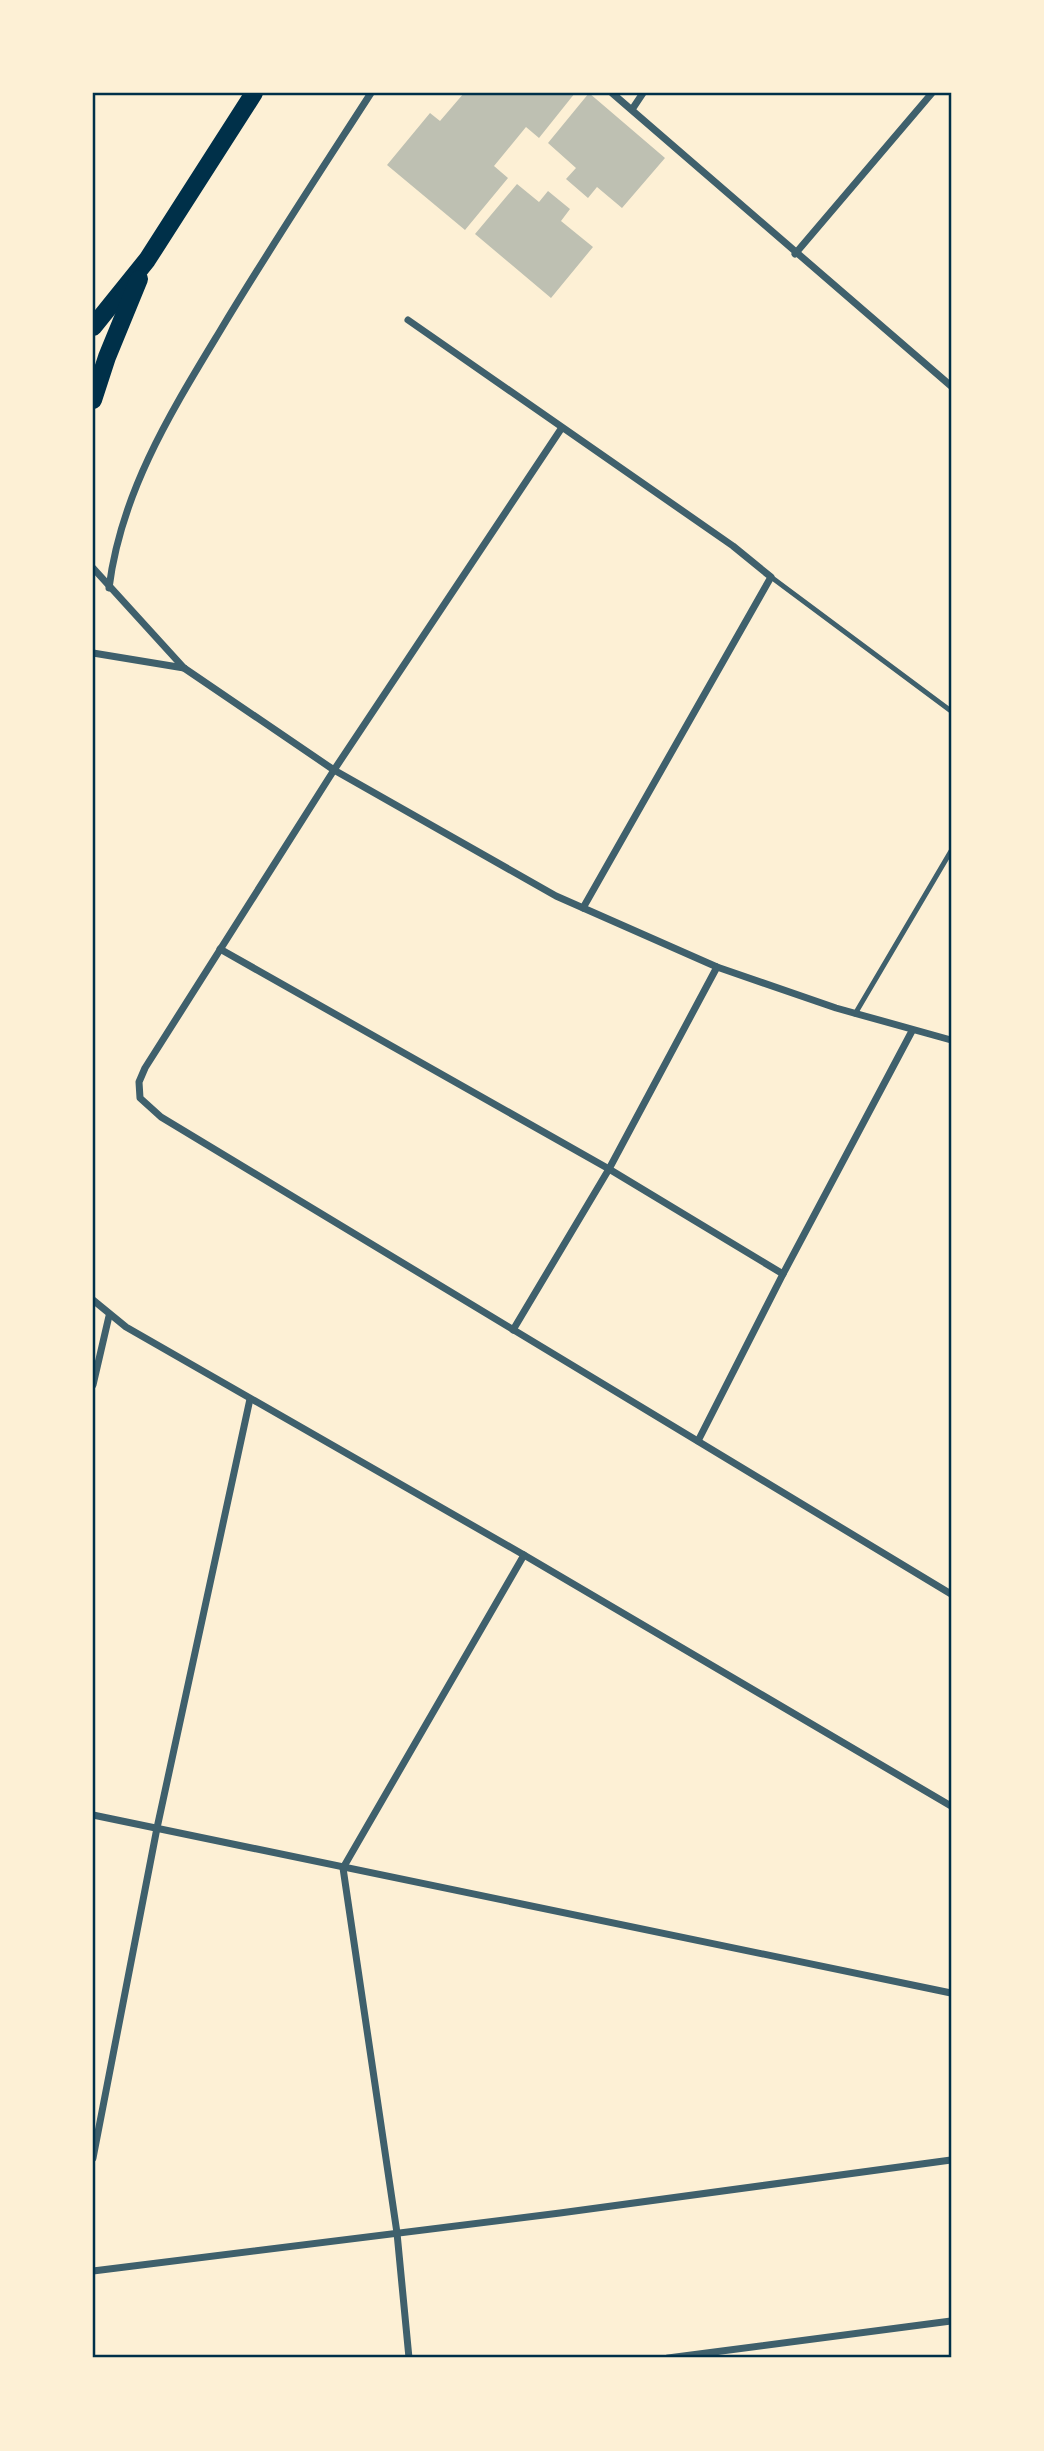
<svg xmlns="http://www.w3.org/2000/svg" width="1044" height="2451" viewBox="0 0 1044 2451" font-family="'Titillium Web',sans-serif">
<style>
.building{fill:#bec0b2}
.lines{fill:none;stroke-linecap:round;stroke-linejoin:round}
.service{stroke:#3f606c;stroke-width:5}
.minor{stroke:#3f606c;stroke-width:7}
.primary{stroke:#003049;stroke-width:18}
.neatline{fill:none;stroke:#003049;stroke-width:2.5}
</style>
<rect width="100%" height="100%" fill="#fdf0d5"/>
<g class="building">
<path d="M 464,93 L 575,93 L 539,138 L 526,127 L 494,166 L 508,178 L 465,230 L 387,165 L 430,113 L 440,121 Z"/>
<path d="M 589,93 L 665,158 L 622,208 L 597,187 L 588,198 L 566,179 L 576,168 L 548,143 Z"/>
<path d="M 517,184 L 539,202 L 548,191 L 570,209 L 561,221 L 593,247 L 551,298 L 475,234 Z"/>
</g>
<g class="lines">
<g class="service">
<path d="M 771,577 L 951,711"/>
<path d="M 855,1014 L 951,851"/>
</g>
<g class="minor">
<path d="M 612,93 L 951,386"/>
<path d="M 633,108 L 643,93"/>
<path d="M 795,254 L 932,93"/>
<path d="M 408,320 L 733,546 L 771,577 L 583,908"/>
<path d="M 561,429 L 334,770 L 145,1068 L 139,1082 L 140,1098 L 161,1117 L 951,1594"/>
<path d="M 93,568 L 184,668 L 334,770 L 556,896 L 717,967 L 836,1008 L 951,1040"/>
<path d="M 109,588 C 121,492 171,412 220,331 C 268,251 320,172 371,93"/>
<path d="M 93,653 L 184,668"/>
<path d="M 220,949 L 609,1169 L 783,1274"/>
<path d="M 93,1300 L 126,1327 L 524,1555 L 951,1806"/>
<path d="M 513,1330 L 609,1169 L 717,967"/>
<path d="M 93,1385 L 109,1316"/>
<path d="M 698,1441 L 783,1274 L 912,1031"/>
<path d="M 93,1815 L 951,1993"/>
<path d="M 93,2158 L 157,1828 L 250,1399"/>
<path d="M 93,2271 L 560,2213 L 951,2160"/>
<path d="M 409,2358 L 397,2233 L 343,1868 L 524,1555"/>
<path d="M 668,2358 L 951,2321"/>
</g>
<g class="primary">
<path d="M 93,327 L 147,260 L 254,93"/>
<path d="M 93,400 L 107,357 L 139,279"/>
</g>
</g>
<rect width="1044" height="2451" fill="none" stroke="#fdf0d5" stroke-width="189"/>
<rect x="94" y="94" width="856" height="2262" class="neatline"/>
</svg>
